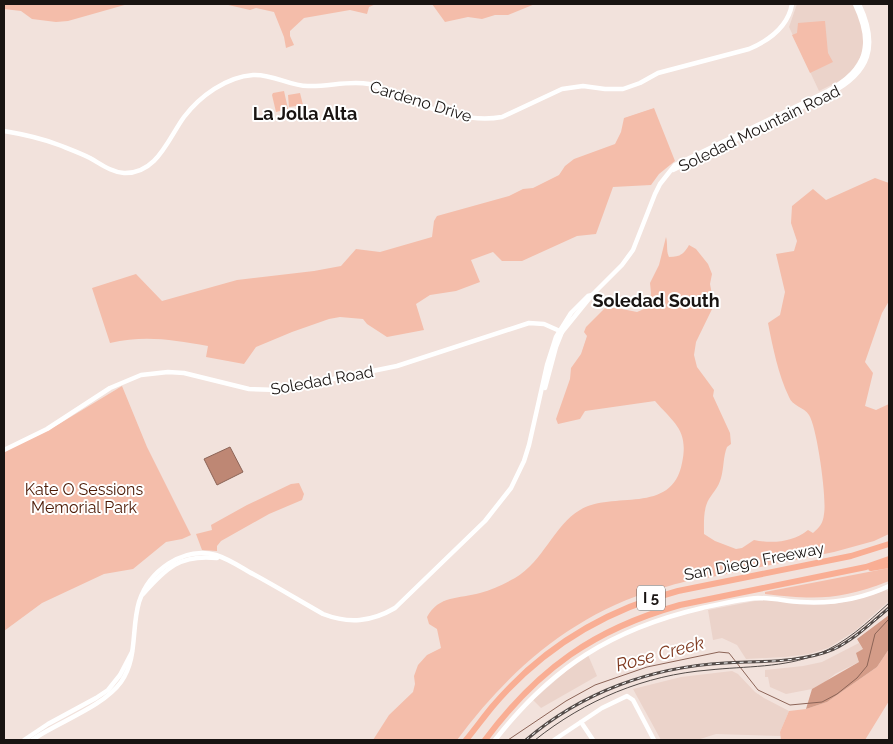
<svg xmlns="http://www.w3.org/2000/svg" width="893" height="744" viewBox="0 0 893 744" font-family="Raleway,sans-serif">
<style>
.built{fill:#ebd3ca}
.green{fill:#f4bdaa}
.forest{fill:#d49c88}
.water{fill:#be8774;stroke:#8c6457}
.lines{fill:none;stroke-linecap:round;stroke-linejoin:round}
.stream{stroke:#8c6457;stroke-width:1}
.secondary{stroke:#fff;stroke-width:4.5}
.highway{stroke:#f9ae94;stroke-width:6}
.tram{stroke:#534b48;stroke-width:1}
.rail-casing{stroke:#534b48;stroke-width:3}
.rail{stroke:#fff;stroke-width:1;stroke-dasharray:4;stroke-linecap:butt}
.labels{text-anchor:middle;stroke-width:4;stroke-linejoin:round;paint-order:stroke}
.shield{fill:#fff;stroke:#5e5a59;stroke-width:1}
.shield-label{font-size:15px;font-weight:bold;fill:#191412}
.street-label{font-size:16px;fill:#191412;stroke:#fff}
.park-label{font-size:16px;fill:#4b1904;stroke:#fff}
.neighbourhood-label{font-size:18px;font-weight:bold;fill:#191412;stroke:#fff}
.water-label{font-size:18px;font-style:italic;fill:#803a20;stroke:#fff}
</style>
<rect width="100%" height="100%" fill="#f2e2dc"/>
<g class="built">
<path d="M 797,4 L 854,4 L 865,33 L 861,56 L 850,74 L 839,81 L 819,91 L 789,27 Z"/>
<path d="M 887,590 L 889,593 L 889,601 L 855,631 L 828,648 L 809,654 L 785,657 L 746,659 L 737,645 L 722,638 L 713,640 L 708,610 L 760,600 L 834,604 L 858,599 Z"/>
<path d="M 859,643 L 863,649 L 859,662 L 835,674 L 825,682 L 812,689 L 786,694 L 770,687 L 768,677 L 765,677 L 765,670 L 803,666 L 822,662 Z"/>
<path d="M 588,655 L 597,676 L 541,708 L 533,700 L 571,667 Z"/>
<path d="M 732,671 L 738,674 L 755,692 L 764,698 L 789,711 L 780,732 L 781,736 L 716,734 L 697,740 L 661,740 L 633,689 L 681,677 Z"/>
</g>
<g class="green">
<path d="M 4,4 L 128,4 L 68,21 L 56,22 L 32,19 L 21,11 L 4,9 Z"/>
<path d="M 224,4 L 376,4 L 369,7 L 367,14 L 350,10 L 304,18 L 290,31 L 290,36 L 294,45 L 286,48 L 284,37 L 274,12 L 256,8 L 250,10 Z"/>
<path d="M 432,4 L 535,4 L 508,15 L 495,15 L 482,19 L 468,17 L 445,22 Z"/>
<path d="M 823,21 L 825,21 L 828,53 L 833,62 L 810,73 L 792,35 L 797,33 L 798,23 Z"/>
<path d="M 284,91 L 288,109 L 276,112 L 272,95 L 273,93 Z"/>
<path d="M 300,93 L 303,105 L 289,107 L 288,95 Z"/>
<path d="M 654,108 L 675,161 L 659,174 L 651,185 L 613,187 L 596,234 L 577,236 L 522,261 L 502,261 L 493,252 L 471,260 L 480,282 L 456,291 L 430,295 L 416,304 L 424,330 L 387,337 L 367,324 L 363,319 L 340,317 L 329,319 L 292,332 L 256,347 L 244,364 L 206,357 L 208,346 C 172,340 146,335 110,343 L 92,288 L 136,274 L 162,301 L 237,280 L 314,271 L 341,266 L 356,249 L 380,252 L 432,237 L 434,221 L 437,216 L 509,196 L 523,189 L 533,188 L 559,175 L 565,166 L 574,159 L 615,144 L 621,132 L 624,118 Z"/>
<path d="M 875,178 L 889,183 L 889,301 L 882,313 L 865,362 L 873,373 L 865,406 L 876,410 L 889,404 L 889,534 L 874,541 L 834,552 L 702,579 C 687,580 673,585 658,589 C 573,614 509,670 457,740 L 373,740 L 389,715 L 413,692 L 415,684 L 414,676 L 418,665 L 427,655 L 441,648 L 437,629 L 429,624 L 427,617 C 439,595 459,599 480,593 C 492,590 504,584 515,578 C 543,562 554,525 580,510 C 612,490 672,516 682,463 C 689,430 674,423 655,401 L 585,411 L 580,419 L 558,424 L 556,419 L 570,379 L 571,368 L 581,354 L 587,336 L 584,332 L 586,327 L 605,308 L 617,308 L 637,312 L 644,309 L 650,304 L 651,293 L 650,283 L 659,265 L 666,237 C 668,244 666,251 669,257 C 680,257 684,254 689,245 L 696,249 L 708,264 L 712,274 L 710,284 L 714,305 L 696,342 L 694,355 L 697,367 L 714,390 L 713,396 L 730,433 L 731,444 L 727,447 C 723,457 724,468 721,478 C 718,488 714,491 709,499 C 703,509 704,523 704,534 L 715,541 L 736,549 L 742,548 L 754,540 C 773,544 793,542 808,530 L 813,533 C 820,527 823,523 824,514 C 827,499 817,427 809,415 C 804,407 792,406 789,397 C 778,374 773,348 768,323 L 780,315 L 785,292 L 776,254 L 794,251 L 797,241 L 791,223 L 792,206 L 813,189 L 826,200 Z"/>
<path d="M 122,386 L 147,447 L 191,535 L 182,539 L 166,542 L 133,569 L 104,574 L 42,603 L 4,631 L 4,452 L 59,424 Z"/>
<path d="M 299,483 L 304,494 L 302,500 L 269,514 L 221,541 L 217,546 L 217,551 L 202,550 L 196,534 L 212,530 L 211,525 L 247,505 L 291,484 Z"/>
<path d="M 889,568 L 889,581 C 841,600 815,600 765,594 L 765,592 Z"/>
<path d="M 889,649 L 889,701 L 865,740 L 829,740 L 824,739 L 823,740 L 781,740 L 780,732 L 789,711 L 806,709 L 827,702 L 877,667 Z"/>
</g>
<path class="forest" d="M 889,615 L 889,649 L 877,667 L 827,702 L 806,709 L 812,689 L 859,662 L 856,653 L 863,649 L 857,639 Z"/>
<path class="water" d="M 230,447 L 243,472 L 217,485 L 204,459 Z"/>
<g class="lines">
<path class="stream" d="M 508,740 L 566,701 L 595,685 L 647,667 L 719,652 L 729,653 L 758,690 L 790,705 L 822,702 L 837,694 L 857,678 L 867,666 L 875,634 L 889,619"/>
<g class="secondary">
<path d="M 4,131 C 22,134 41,138 59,145 C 69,149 80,153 90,158 C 101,164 111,172 124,173 C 157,174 168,139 184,117 C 200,96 226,77 253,75 C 274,74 289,86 308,86 C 328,87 349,80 369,84 C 381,87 392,94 403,99 C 435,110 469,123 502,117 L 562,89 L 583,86 L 605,89 L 623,89 L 640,83 L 658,73 L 749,49 C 770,40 788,27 792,4"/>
<path d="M 673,170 L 829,94 C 870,73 879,46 859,4"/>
<path d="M 545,388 L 556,347 L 562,332 L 592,295 L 622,265 L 633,250 L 655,194 L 660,184 L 675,165 L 828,91 C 868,69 874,44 855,4"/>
<path d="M 4,450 L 47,429 L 110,388 L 141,375 L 168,372 L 184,373 L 249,389 L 279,390 L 397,366 L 529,323 L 544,324 L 562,332"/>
<path d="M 143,594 C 166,568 180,554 217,558"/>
<path d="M 581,722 L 593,740"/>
<path d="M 24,740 L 48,724 L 96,698 L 108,690 L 120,675 L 132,652"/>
<path d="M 32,740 C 58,722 103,707 121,682 C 138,658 131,629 139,602 C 149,571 183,546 216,555 C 229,559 242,568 253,574 C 277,587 300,601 323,614 C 349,624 371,622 395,608 L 485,521 L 511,488 L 524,461 L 529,445 L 547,365 L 556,337 L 571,313 L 588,296 L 592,295"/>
<path d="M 495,740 C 552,667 612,629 702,608 C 721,604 740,599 758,598 C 773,598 786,601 800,602 C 831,604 862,599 889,586"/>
<path d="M 554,740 L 602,708 L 627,696 L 633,700 L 654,740"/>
</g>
<g class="highway">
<path d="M 871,568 L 889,565"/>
<path d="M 466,740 C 475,729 483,718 492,707 C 541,649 605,610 678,591 L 851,556 L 889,544"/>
<path d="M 485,740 C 538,669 594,629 680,605 L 866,567 L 889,559"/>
</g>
<path class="tram" d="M 535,740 C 585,700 645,675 709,670 C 746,666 784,668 818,654 C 846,643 867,623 889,603"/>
<defs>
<path id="rail" d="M 526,740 C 582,692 652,667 725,663 C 760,661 801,663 834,649 C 855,639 872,622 889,608"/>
</defs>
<use href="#rail" class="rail-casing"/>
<use href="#rail" class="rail"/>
</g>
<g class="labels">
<rect class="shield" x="637" y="585.5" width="28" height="25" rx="4"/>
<g class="shield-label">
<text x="651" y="603">I 5</text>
</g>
<g class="street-label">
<text transform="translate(421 101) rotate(17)" y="6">Cardeno Drive</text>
<text transform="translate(759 128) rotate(-26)" y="6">Soledad Mountain Road</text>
<text transform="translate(322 380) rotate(-10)" y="6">Soledad Road</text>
<text transform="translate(754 561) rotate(-11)" y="6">San Diego Freeway</text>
</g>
<g class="park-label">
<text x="84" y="495">Kate O Sessions<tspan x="84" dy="18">Memorial Park</tspan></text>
</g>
<g class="neighbourhood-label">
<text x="305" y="120">La Jolla Alta</text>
<text x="656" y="307">Soledad South</text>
</g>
<g class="water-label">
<text transform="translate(660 654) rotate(-15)" y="6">Rose Creek</text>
</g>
</g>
<rect width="893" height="744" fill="none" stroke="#191412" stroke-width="10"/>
</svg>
